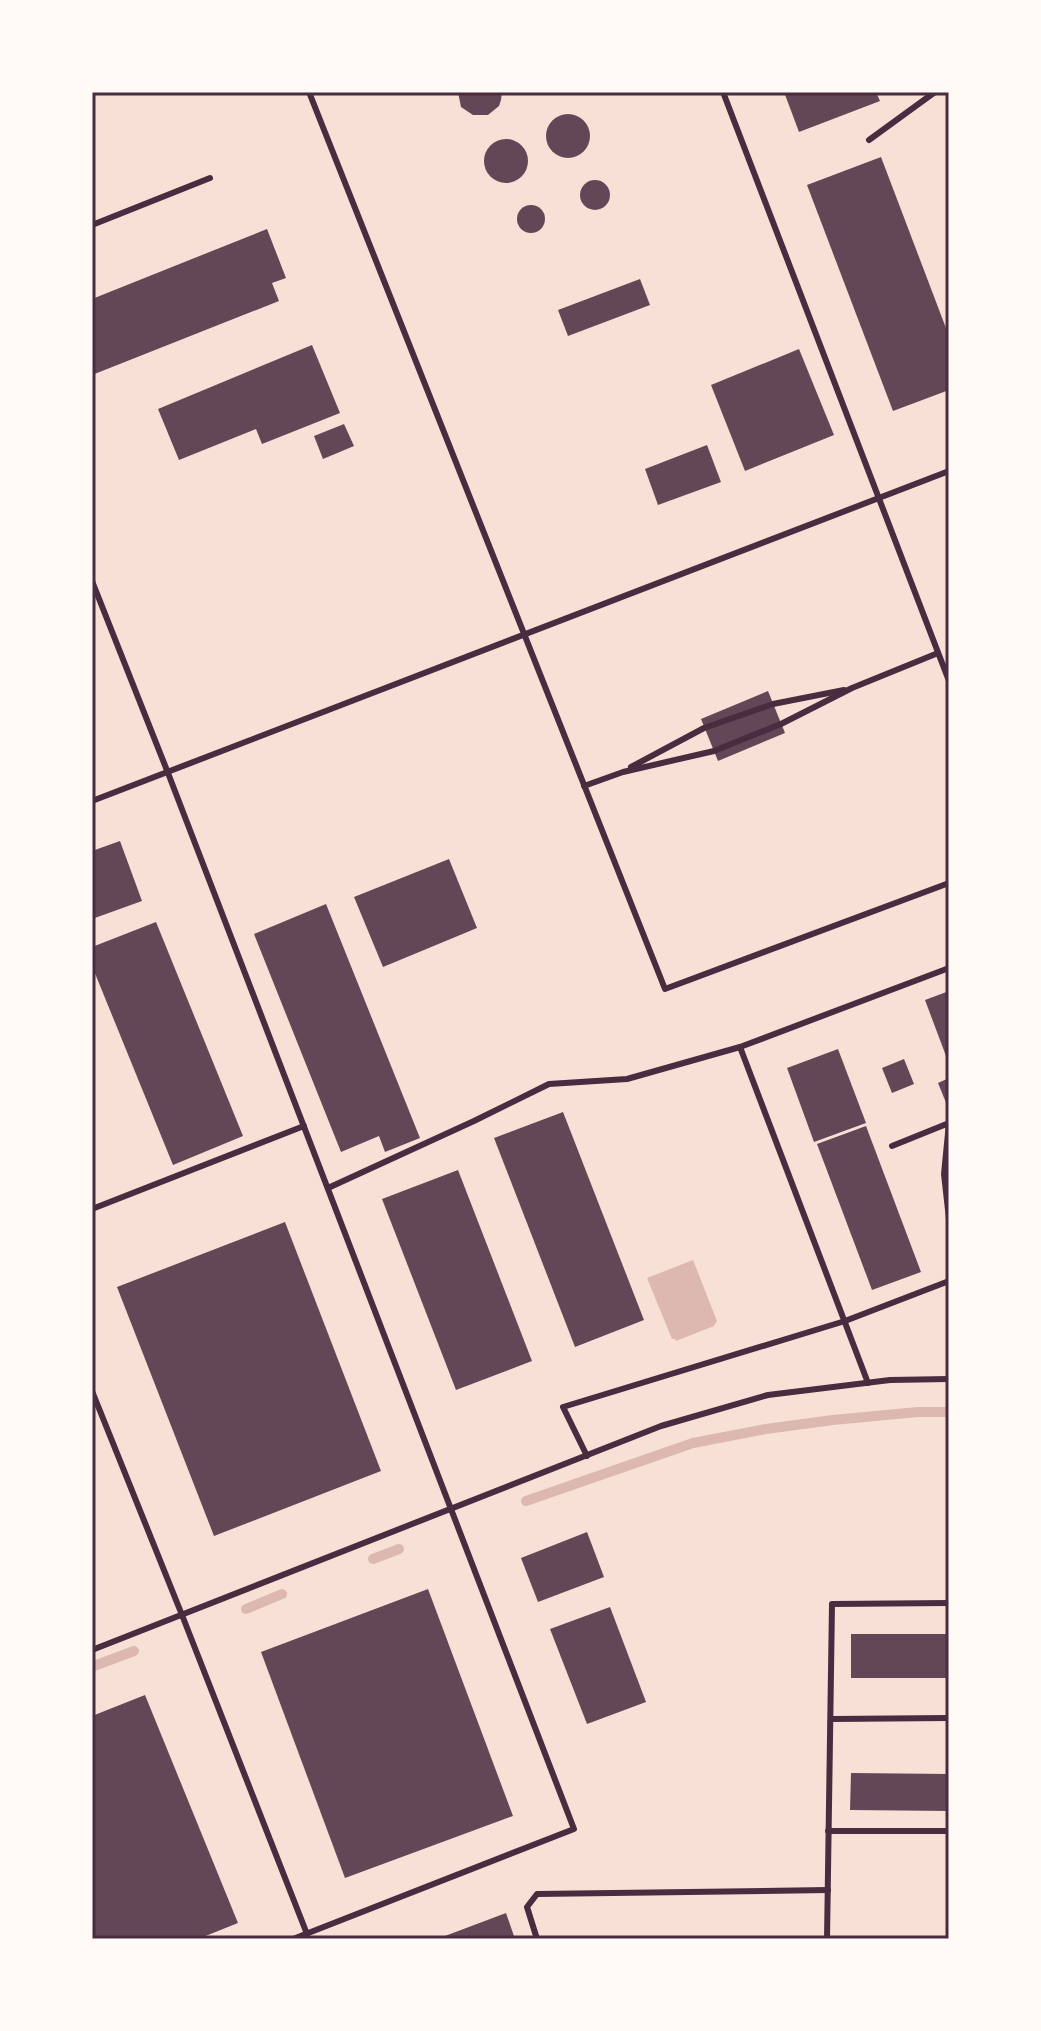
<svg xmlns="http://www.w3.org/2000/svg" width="1041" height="2031" viewBox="0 0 1041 2031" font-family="Raleway,sans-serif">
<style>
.water{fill:#dcb8b0}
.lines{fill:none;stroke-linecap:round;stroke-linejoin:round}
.stream{stroke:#dcb8b0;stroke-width:10}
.building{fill:#644757}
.service{stroke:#4a2c40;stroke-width:6}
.neatline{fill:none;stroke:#4a2c40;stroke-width:3}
</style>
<rect width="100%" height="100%" fill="#f7e1d7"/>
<path class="water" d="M 693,1260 L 717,1321 L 714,1326 L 676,1341 L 675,1339 L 672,1339 L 647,1278 Z"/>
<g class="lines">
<g class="stream">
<path d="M 526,1501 L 693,1443 L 766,1429 L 833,1420 L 918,1412 L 949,1412"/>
<path d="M 373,1559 L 399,1549"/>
<path d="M 246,1609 L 282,1594"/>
<path d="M 94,1666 L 134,1651"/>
</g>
</g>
<g class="building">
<path d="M 458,92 L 502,92 L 501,100 L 499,106 L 488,115 L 473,115 L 461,107 Z"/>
<path d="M 784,92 L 876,92 L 880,101 L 799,132 Z"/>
<circle cx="568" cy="136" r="22"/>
<circle cx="506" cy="161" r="22"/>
<path d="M 881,157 L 949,336 L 949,390 L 893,411 L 807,185 Z"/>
<circle cx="595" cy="195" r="15"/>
<circle cx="531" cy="219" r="14"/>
<path d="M 267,229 L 286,278 L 272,283 L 279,301 L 92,375 L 92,299 Z"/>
<path d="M 640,279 L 650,305 L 568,336 L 558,310 Z"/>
<path d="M 312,345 L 340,413 L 262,444 L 256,429 L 179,460 L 158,409 Z"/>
<path d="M 799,349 L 834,435 L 745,471 L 711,385 Z"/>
<path d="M 344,424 L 354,446 L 323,459 L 314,436 Z"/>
<path d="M 707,445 L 721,482 L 658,505 L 645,469 Z"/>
<path d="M 768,691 L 785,733 L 718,761 L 701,719 Z"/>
<path d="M 120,841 L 142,901 L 92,919 L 92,851 Z"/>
<path d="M 449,859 L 477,928 L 383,967 L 354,897 Z"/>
<path d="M 326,904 L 420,1138 L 385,1152 L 379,1136 L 341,1152 L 254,934 Z"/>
<path d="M 156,922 L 243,1136 L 173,1165 L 92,966 L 92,947 Z"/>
<path d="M 949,991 L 949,1064 L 925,1000 Z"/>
<path d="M 838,1049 L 866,1123 L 814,1142 L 787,1068 Z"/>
<path d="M 904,1059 L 914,1084 L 892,1093 L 882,1068 Z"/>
<path d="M 949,1078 L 949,1110 L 938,1083 Z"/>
<path d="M 563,1112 L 644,1320 L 575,1347 L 494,1138 Z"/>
<path d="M 866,1126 L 921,1272 L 872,1290 L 817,1144 Z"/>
<path d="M 458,1170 L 532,1361 L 456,1390 L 382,1199 Z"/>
<path d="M 285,1222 L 381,1471 L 214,1536 L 117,1287 Z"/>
<path d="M 587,1532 L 604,1577 L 538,1602 L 521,1558 Z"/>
<path d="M 428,1589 L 513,1816 L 345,1878 L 261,1652 Z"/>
<path d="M 610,1607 L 646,1702 L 587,1724 L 550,1629 Z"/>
<rect x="851" y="1634" width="98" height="44"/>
<path d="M 145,1695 L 238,1923 L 198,1939 L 92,1939 L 92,1716 Z"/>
<path d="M 851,1773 L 949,1774 L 949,1811 L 850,1810 Z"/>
<path d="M 506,1913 L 515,1939 L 437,1939 Z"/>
</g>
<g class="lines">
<g class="service">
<path d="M 309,92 L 665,989 L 949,883"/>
<path d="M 723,92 L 949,681"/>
<path d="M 869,140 L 935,92"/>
<path d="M 92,225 L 210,178"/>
<path d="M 92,581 L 168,773 L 574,1829 L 293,1939"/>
<path d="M 631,767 L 704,728 L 773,704 L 844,690"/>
<path d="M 584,786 L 623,772 L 714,751 L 781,724 L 852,688 L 938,653"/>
<path d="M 92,801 L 949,471"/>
<path d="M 740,1047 L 868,1383"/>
<path d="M 892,1146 L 949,1123 L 944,1174 L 949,1219"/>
<path d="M 328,1188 L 474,1121 L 549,1084 L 627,1079 L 740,1047 L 949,968"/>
<path d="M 92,1209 L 304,1126"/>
<path d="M 92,1391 L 182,1615 L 307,1934"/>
<path d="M 587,1456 L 563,1407 L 845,1321 L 949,1281"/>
<path d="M 92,1650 L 661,1426 L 768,1395 L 890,1380 L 949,1379"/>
<path d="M 831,1719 L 949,1718"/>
<path d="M 828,1831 L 949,1831"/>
<path d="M 537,1939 L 527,1907 L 537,1894 L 828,1890"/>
<path d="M 827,1939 L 832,1604 L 949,1603"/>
</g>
</g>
<rect width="1041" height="2031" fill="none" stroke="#fffaf5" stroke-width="188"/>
<rect x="94" y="94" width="853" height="1843" class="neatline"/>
</svg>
